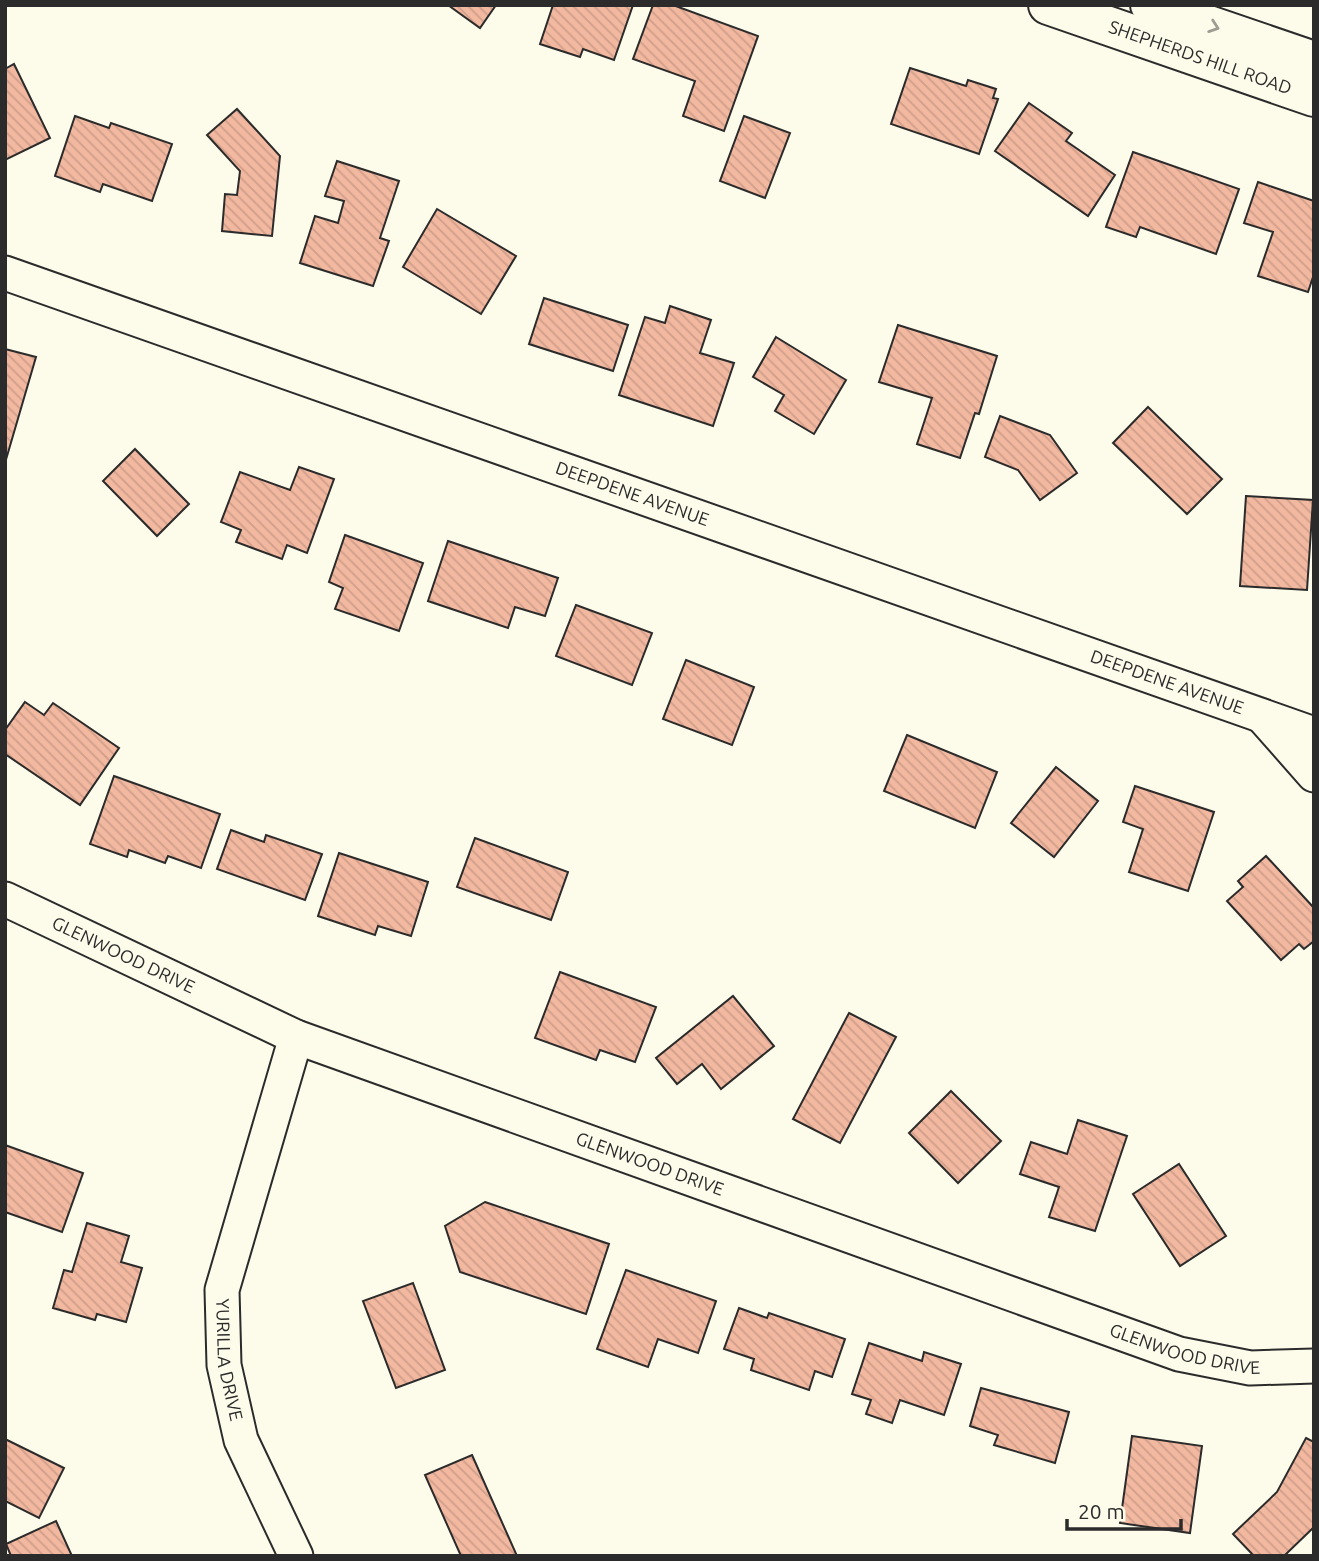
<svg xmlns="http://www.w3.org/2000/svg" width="1319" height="1561" viewBox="0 0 1319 1561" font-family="Ubuntu,sans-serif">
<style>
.building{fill:url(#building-back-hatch);stroke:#2b2b2b;stroke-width:2}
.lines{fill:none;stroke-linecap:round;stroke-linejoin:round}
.minor-casing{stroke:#2b2b2b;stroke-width:37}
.secondary-casing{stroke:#2b2b2b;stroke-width:42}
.minor{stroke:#fdfbea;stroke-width:33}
.secondary{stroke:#fdfbea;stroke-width:38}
.oneway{stroke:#9e9d94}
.labels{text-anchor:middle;stroke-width:5;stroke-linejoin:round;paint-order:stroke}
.street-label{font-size:18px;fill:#2b2b2b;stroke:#fdfbea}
</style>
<defs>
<pattern id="building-back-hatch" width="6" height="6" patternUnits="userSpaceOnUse" patternTransform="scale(1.75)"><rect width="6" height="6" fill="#f2b8a0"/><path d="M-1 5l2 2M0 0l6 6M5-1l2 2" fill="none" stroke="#d09e8a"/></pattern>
</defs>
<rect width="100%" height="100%" fill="#fdfbea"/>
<g class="building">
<path d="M 448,5 L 496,5 L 480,28 Z"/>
<path d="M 553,5 L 633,5 L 614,60 L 583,49 L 580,57 L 540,44 Z"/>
<path d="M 653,5 L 673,5 L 758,36 L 724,131 L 683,116 L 695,81 L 633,59 Z"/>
<path d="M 14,64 L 50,138 L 5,160 L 5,69 Z"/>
<path d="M 910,68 L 966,86 L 968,80 L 996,89 L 993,98 L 998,99 L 979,154 L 891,124 Z"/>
<path d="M 1029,103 L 1072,133 L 1066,141 L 1115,175 L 1088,216 L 995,151 Z"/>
<path d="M 237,109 L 280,156 L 272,236 L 222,231 L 225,194 L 237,195 L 240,171 L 207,135 Z"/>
<path d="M 75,116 L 109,128 L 111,123 L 172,144 L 152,201 L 103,184 L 100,192 L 55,176 Z"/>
<path d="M 744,116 L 790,133 L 765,198 L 720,181 Z"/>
<path d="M 1133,152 L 1239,189 L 1216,254 L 1140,227 L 1136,237 L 1106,227 Z"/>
<path d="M 337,161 L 399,181 L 380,238 L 389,241 L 373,286 L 300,263 L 315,216 L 338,223 L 344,201 L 325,196 Z"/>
<path d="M 1258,182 L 1314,201 L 1314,274 L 1308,292 L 1258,276 L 1273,232 L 1244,223 Z"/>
<path d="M 437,209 L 516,256 L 481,314 L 403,267 Z"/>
<path d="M 544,298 L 628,325 L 613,371 L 529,344 Z"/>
<path d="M 670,306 L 711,320 L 700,353 L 734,363 L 713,426 L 619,395 L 645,317 L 665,323 Z"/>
<path d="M 898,325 L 997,356 L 979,414 L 975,413 L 960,458 L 917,444 L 932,398 L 879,382 Z"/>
<path d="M 776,337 L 846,380 L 814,434 L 775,411 L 784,395 L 753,377 Z"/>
<path d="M 5,349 L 36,357 L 5,463 Z"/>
<path d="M 1148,407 L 1222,479 L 1187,514 L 1113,443 Z"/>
<path d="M 1000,416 L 1050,435 L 1077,473 L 1040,500 L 1018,470 L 985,457 Z"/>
<path d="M 135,449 L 189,504 L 157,536 L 103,481 Z"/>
<path d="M 299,467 L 334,479 L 307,553 L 287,545 L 282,559 L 236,542 L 241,530 L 221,522 L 240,472 L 290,490 Z"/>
<path d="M 1246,496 L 1313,500 L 1307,590 L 1240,586 Z"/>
<path d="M 345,535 L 423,563 L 399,631 L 335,609 L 343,588 L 329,582 Z"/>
<path d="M 448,541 L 558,578 L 545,616 L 515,607 L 508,628 L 428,601 Z"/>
<path d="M 576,605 L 652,633 L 632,685 L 556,656 Z"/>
<path d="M 686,660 L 754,687 L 732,745 L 663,719 Z"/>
<path d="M 25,702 L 44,715 L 53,703 L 119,748 L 80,805 L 5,754 L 5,730 Z"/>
<path d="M 907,735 L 997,772 L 975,828 L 884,791 Z"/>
<path d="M 1056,767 L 1098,801 L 1054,857 L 1011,823 Z"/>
<path d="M 114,776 L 220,814 L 201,868 L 168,856 L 165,863 L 129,850 L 127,857 L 90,844 Z"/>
<path d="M 1135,786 L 1214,812 L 1188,891 L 1129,872 L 1143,829 L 1123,822 Z"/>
<path d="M 231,830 L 264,842 L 266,835 L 322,854 L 305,900 L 217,869 Z"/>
<path d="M 475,838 L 568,872 L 551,920 L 457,887 Z"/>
<path d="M 339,853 L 428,882 L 411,936 L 378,926 L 375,935 L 318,916 Z"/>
<path d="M 1266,856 L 1314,908 L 1314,941 L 1304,949 L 1299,944 L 1281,960 L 1227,901 L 1243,887 L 1238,881 Z"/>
<path d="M 560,972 L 656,1007 L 635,1062 L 600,1050 L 596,1060 L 535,1038 Z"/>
<path d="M 733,996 L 774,1046 L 721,1089 L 702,1064 L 677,1084 L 656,1058 Z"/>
<path d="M 849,1013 L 896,1037 L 840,1143 L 793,1119 Z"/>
<path d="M 951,1091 L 1001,1141 L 958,1183 L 909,1133 Z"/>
<path d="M 1078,1120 L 1127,1136 L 1095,1231 L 1049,1217 L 1059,1187 L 1020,1174 L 1031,1142 L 1067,1154 Z"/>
<path d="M 5,1145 L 83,1173 L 62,1232 L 5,1212 Z"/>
<path d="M 1179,1164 L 1226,1236 L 1180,1266 L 1133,1194 Z"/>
<path d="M 485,1202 L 609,1244 L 586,1314 L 460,1272 L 445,1226 Z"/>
<path d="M 87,1223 L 129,1236 L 121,1262 L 142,1268 L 126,1322 L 97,1314 L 95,1320 L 53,1308 L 64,1270 L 72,1272 Z"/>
<path d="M 626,1270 L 716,1301 L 698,1353 L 658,1339 L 648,1367 L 597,1349 Z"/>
<path d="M 413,1283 L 445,1370 L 396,1388 L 363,1301 Z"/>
<path d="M 739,1308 L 767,1318 L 769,1313 L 845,1339 L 832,1377 L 815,1371 L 809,1390 L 751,1370 L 754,1359 L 724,1349 Z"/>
<path d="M 869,1343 L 922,1361 L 924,1352 L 961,1364 L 944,1415 L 900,1400 L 892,1423 L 866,1414 L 871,1400 L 852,1394 Z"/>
<path d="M 981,1388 L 1069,1412 L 1055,1463 L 994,1445 L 998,1435 L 970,1426 Z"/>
<path d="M 1132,1436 L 1202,1446 L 1190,1533 L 1120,1523 Z"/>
<path d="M 1306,1438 L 1314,1442 L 1314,1527 L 1284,1556 L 1254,1556 L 1233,1534 L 1277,1492 Z"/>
<path d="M 5,1439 L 64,1468 L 39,1518 L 5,1501 Z"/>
<path d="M 472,1455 L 517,1556 L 461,1556 L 425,1475 Z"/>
<path d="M 56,1521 L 72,1556 L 11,1556 L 6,1544 Z"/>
</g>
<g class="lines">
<defs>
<g id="minor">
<path id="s1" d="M 5,273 L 1314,734"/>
<path d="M 1262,716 L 1314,775"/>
<path id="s2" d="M 5,899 L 296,1037 L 1179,1354 L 1250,1368 L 1314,1366"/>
<path id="s3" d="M 296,1037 L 222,1290 L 224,1365 L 241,1440 L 296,1556"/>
</g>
<g id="secondary">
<path id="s4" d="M 1048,5 L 1314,97"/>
<path d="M 1150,5 L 1314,61"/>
</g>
</defs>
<use href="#minor" class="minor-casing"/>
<use href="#secondary" class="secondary-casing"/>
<use href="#minor" class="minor"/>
<use href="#secondary" class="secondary"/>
</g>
<defs><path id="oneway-chevron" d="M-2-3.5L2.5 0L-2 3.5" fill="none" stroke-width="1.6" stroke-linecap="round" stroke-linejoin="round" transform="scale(1.75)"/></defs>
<use class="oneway" href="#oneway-chevron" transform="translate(1214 27) rotate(19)"/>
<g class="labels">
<g class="street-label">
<text dy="6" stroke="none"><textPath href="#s4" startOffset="161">SHEPHERDS HILL ROAD</textPath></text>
<text dy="6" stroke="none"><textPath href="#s1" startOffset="665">DEEPDENE AVENUE</textPath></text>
<text dy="6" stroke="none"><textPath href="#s1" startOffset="1232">DEEPDENE AVENUE</textPath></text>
<text dy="6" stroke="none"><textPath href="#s2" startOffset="131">GLENWOOD DRIVE</textPath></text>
<text dy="6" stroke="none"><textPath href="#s2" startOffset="698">GLENWOOD DRIVE</textPath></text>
<text dy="6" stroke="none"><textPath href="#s2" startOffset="1265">GLENWOOD DRIVE</textPath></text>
<text dy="6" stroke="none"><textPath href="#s3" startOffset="334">YURILLA DRIVE</textPath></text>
</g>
</g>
<rect width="1319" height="1561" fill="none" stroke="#2b2b2b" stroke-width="14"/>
<path d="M1067 1519v10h114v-10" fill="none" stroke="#2b2b2b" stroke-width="3.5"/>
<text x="1078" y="1519" font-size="21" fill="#2b2b2b" stroke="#fdfbea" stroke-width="5" paint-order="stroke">20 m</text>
</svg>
